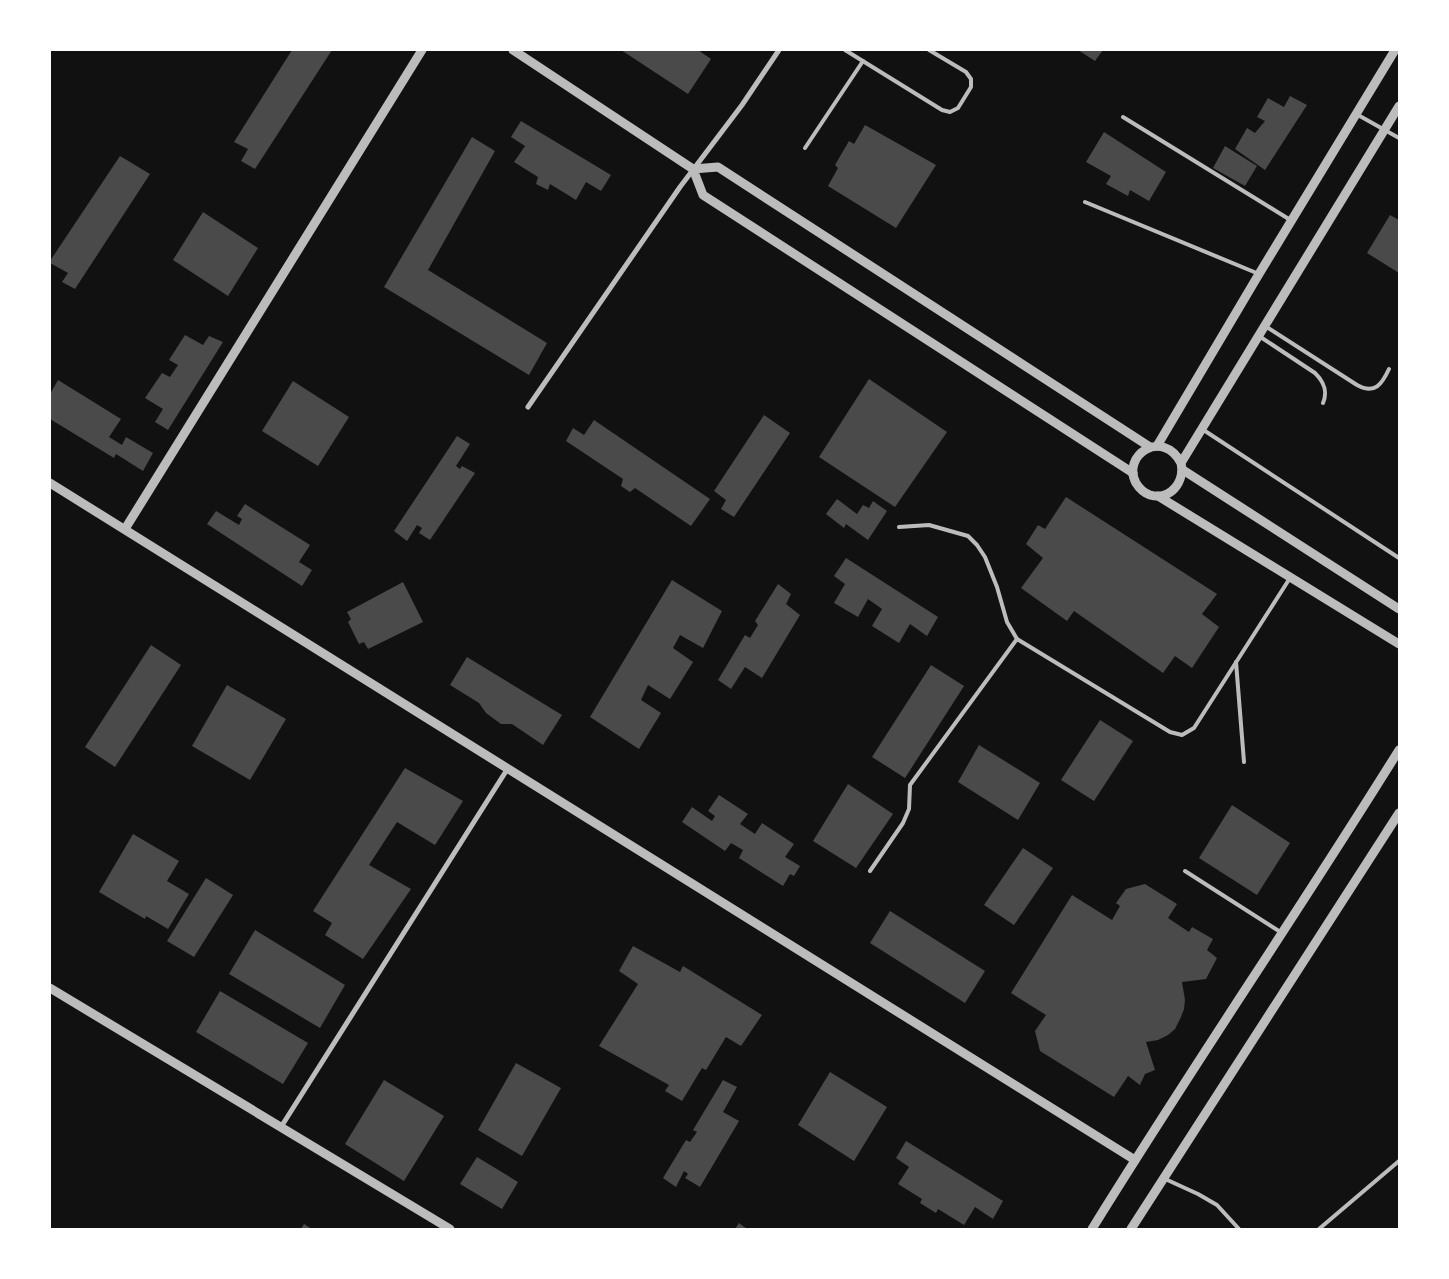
<svg xmlns="http://www.w3.org/2000/svg" width="1449" height="1279" viewBox="0 0 1449 1279" font-family="Helvetica,sans-serif">
<style>
.building{fill:#4a4a4a}
.lines{fill:none;stroke-linecap:round;stroke-linejoin:round}
.service{stroke:#bcbcbc;stroke-width:4}
.minor{stroke:#bcbcbc;stroke-width:5}
.tertiary{stroke:#bcbcbc;stroke-width:9}
</style>
<rect width="100%" height="100%" fill="#111"/>
<g class="building">
<path d="M 292,50 L 332,50 L 255,169 L 241,161 L 248,149 L 234,142 Z"/>
<path d="M 621,50 L 698,50 L 711,59 L 688,94 Z"/>
<path d="M 1078,50 L 1103,50 L 1095,61 Z"/>
<path d="M 1290,96 L 1307,105 L 1265,170 L 1235,149 L 1247,128 L 1255,133 L 1265,121 L 1257,117 L 1268,98 L 1284,107 Z"/>
<path d="M 521,121 L 611,175 L 601,191 L 586,182 L 576,200 L 550,184 L 548,190 L 536,184 L 538,177 L 514,162 L 525,146 L 511,137 Z"/>
<path d="M 865,125 L 936,165 L 896,228 L 828,186 L 838,168 L 835,165 L 849,141 L 854,144 Z"/>
<path d="M 1104,132 L 1166,172 L 1149,201 L 1130,190 L 1128,196 L 1106,184 L 1111,176 L 1086,162 Z"/>
<path d="M 472,137 L 495,151 L 428,270 L 547,343 L 529,375 L 384,287 Z"/>
<path d="M 1225,146 L 1257,166 L 1245,186 L 1213,168 Z"/>
<path d="M 120,156 L 150,174 L 75,289 L 62,282 L 68,273 L 50,263 L 50,261 Z"/>
<path d="M 203,212 L 258,248 L 228,296 L 173,260 Z"/>
<path d="M 1390,215 L 1399,220 L 1399,273 L 1367,253 Z"/>
<path d="M 185,335 L 203,345 L 209,336 L 223,342 L 168,430 L 155,422 L 163,409 L 145,398 L 162,373 L 170,377 L 178,365 L 169,360 Z"/>
<path d="M 869,379 L 947,432 L 895,507 L 819,457 Z"/>
<path d="M 58,380 L 121,419 L 109,437 L 122,445 L 126,437 L 153,453 L 143,471 L 116,454 L 114,458 L 50,419 L 50,394 Z"/>
<path d="M 293,381 L 349,417 L 318,466 L 262,431 Z"/>
<path d="M 764,415 L 790,433 L 734,517 L 721,509 L 726,500 L 714,491 Z"/>
<path d="M 594,420 L 710,499 L 691,526 L 635,488 L 630,492 L 621,486 L 623,479 L 566,441 L 573,428 L 584,435 Z"/>
<path d="M 457,436 L 470,444 L 456,466 L 460,469 L 462,466 L 475,473 L 430,540 L 419,533 L 422,528 L 417,525 L 407,541 L 394,531 Z"/>
<path d="M 1066,497 L 1217,594 L 1202,614 L 1219,627 L 1192,668 L 1175,656 L 1163,673 L 1074,611 L 1067,621 L 1021,588 L 1043,558 L 1026,544 L 1038,525 L 1045,529 Z"/>
<path d="M 837,499 L 857,514 L 863,505 L 869,508 L 873,501 L 887,511 L 868,540 L 846,524 L 844,528 L 826,514 Z"/>
<path d="M 245,504 L 310,545 L 299,562 L 312,570 L 302,586 L 207,524 L 216,511 L 239,525 L 242,519 L 237,516 Z"/>
<path d="M 846,558 L 938,617 L 927,636 L 910,624 L 899,643 L 872,626 L 882,609 L 868,599 L 858,617 L 834,603 L 845,584 L 834,576 Z"/>
<path d="M 672,580 L 722,611 L 703,648 L 680,635 L 673,648 L 693,662 L 670,699 L 648,685 L 641,700 L 661,713 L 639,749 L 590,717 Z"/>
<path d="M 403,582 L 423,622 L 368,649 L 364,642 L 359,644 L 348,622 L 351,619 L 347,612 Z"/>
<path d="M 778,584 L 791,594 L 786,604 L 800,615 L 762,678 L 745,667 L 731,689 L 718,680 L 745,635 L 750,638 L 758,625 L 755,621 Z"/>
<path d="M 151,645 L 181,665 L 115,767 L 85,747 Z"/>
<path d="M 467,657 L 562,715 L 543,745 L 512,724 L 501,724 L 486,713 L 479,703 L 450,685 Z"/>
<path d="M 931,665 L 964,686 L 905,778 L 872,757 Z"/>
<path d="M 227,685 L 286,719 L 250,780 L 192,746 Z"/>
<path d="M 1100,720 L 1133,741 L 1094,801 L 1061,780 Z"/>
<path d="M 979,745 L 1040,783 L 1018,820 L 958,782 Z"/>
<path d="M 405,768 L 463,801 L 435,845 L 397,822 L 369,865 L 411,889 L 363,959 L 325,935 L 332,923 L 313,911 Z"/>
<path d="M 848,784 L 893,814 L 856,868 L 813,841 Z"/>
<path d="M 719,795 L 748,814 L 740,824 L 755,834 L 762,823 L 794,844 L 785,857 L 800,866 L 794,876 L 790,874 L 783,886 L 739,858 L 743,850 L 731,843 L 725,851 L 682,822 L 692,807 L 712,821 L 715,816 L 708,811 Z"/>
<path d="M 1232,805 L 1290,843 L 1257,895 L 1199,858 Z"/>
<path d="M 133,834 L 179,861 L 167,881 L 189,894 L 168,929 L 146,916 L 145,919 L 99,892 Z"/>
<path d="M 1023,848 L 1053,868 L 1014,925 L 984,905 Z"/>
<path d="M 206,878 L 233,895 L 194,957 L 167,941 Z"/>
<path d="M 1145,884 L 1177,904 L 1168,918 L 1189,932 L 1192,927 L 1213,939 L 1207,950 L 1217,958 L 1206,979 L 1182,982 L 1185,1000 L 1184,1009 L 1181,1017 L 1175,1029 L 1168,1035 L 1158,1040 L 1146,1042 L 1155,1070 L 1145,1074 L 1140,1085 L 1128,1076 L 1114,1097 L 1040,1051 L 1035,1031 L 1046,1015 L 1011,993 L 1072,895 L 1112,920 L 1120,906 L 1116,903 L 1126,889 Z"/>
<path d="M 890,911 L 985,971 L 965,1003 L 870,943 Z"/>
<path d="M 255,930 L 345,985 L 320,1028 L 229,974 Z"/>
<path d="M 633,946 L 680,972 L 683,966 L 762,1015 L 741,1046 L 726,1037 L 706,1070 L 702,1068 L 682,1101 L 665,1091 L 669,1085 L 599,1046 L 638,984 L 619,971 Z"/>
<path d="M 220,991 L 308,1043 L 283,1084 L 196,1032 Z"/>
<path d="M 516,1063 L 561,1088 L 522,1156 L 478,1130 Z"/>
<path d="M 830,1072 L 887,1107 L 854,1161 L 798,1125 Z"/>
<path d="M 384,1080 L 444,1116 L 404,1181 L 345,1144 Z"/>
<path d="M 723,1080 L 737,1087 L 723,1112 L 739,1121 L 700,1187 L 685,1178 L 688,1174 L 684,1171 L 676,1187 L 663,1178 L 686,1140 L 690,1142 L 697,1132 L 693,1130 Z"/>
<path d="M 906,1141 L 1003,1201 L 993,1219 L 975,1207 L 964,1225 L 938,1209 L 936,1213 L 920,1203 L 922,1199 L 898,1184 L 909,1167 L 896,1158 Z"/>
<path d="M 477,1157 L 518,1182 L 502,1209 L 460,1184 Z"/>
<path d="M 739,1223 L 747,1229 L 735,1229 Z"/>
<path d="M 304,1224 L 312,1229 L 301,1229 Z"/>
</g>
<g class="lines">
<g class="service">
<path d="M 845,50 L 942,110 L 950,112 L 958,108 L 971,87 L 971,79 L 966,72 L 929,50"/>
<path d="M 1358,115 L 1399,138"/>
<path d="M 1123,117 L 1292,221"/>
<path d="M 805,148 L 863,61"/>
<path d="M 1085,202 L 1259,274"/>
<path d="M 1265,326 L 1357,385 C 1375,395 1382,384 1389,369"/>
<path d="M 1259,336 L 1315,373 C 1324,382 1328,391 1323,403"/>
<path d="M 1202,429 L 1399,558"/>
<path d="M 899,527 L 929,525 L 968,536 L 977,545 L 985,557 L 997,587 L 1007,622 L 1017,639 L 1170,732 L 1182,735 L 1194,728 L 1290,578"/>
<path d="M 1236,662 L 1244,762"/>
<path d="M 870,871 L 903,823 L 909,809 L 910,785 L 1017,639"/>
<path d="M 1185,871 L 1282,933"/>
<path d="M 1163,1178 L 1198,1194 L 1217,1205 L 1239,1229"/>
<path d="M 1319,1229 L 1399,1161"/>
</g>
<g class="minor">
<path d="M 528,407 L 680,187 L 742,105 L 779,50"/>
<path d="M 281,1127 L 508,768"/>
</g>
<g class="tertiary">
<path d="M 513,50 L 693,169"/>
<path d="M 1157,446 L 1259,274 L 1395,50"/>
<path d="M 1181,463 C 1163,428 1121,455 1136,483 C 1139,488 1144,493 1150,495 C 1171,501 1185,481 1181,463 L 1399,106"/>
<path d="M 1183,470 L 1399,609"/>
<path d="M 1133,473 L 703,195 L 693,169 L 718,167 L 1150,447"/>
<path d="M 50,483 L 1135,1160"/>
<path d="M 1158,496 L 1399,644"/>
<path d="M 125,529 L 422,50"/>
<path d="M 50,988 L 450,1229"/>
<path d="M 1092,1229 C 1192,1067 1299,911 1399,750"/>
<path d="M 1131,1229 L 1399,813"/>
</g>
</g>
<rect width="1449" height="1279" fill="none" stroke="#ffffff" stroke-width="102"/>
</svg>
